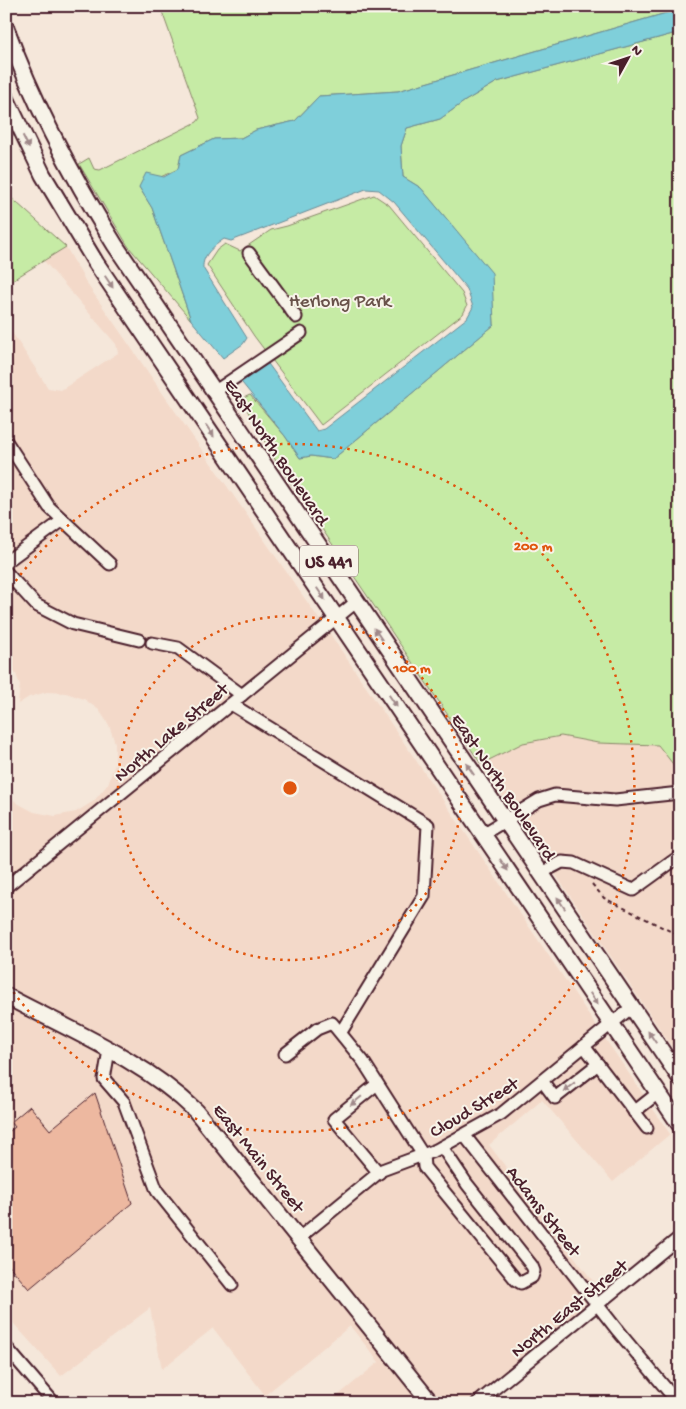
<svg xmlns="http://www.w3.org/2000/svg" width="686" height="1409" viewBox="0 0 686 1409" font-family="'Gochi Hand',sans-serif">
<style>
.built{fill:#f3d9c9}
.green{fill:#c6eba5;stroke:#888568}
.water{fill:#7fcfda;stroke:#6a8994}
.building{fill:#edb8a0;stroke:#4a1f2b}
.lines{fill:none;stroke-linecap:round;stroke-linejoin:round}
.minor-casing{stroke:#4a1f2b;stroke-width:15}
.major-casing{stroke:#4a1f2b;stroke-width:19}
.path{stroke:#4a1f2b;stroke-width:2;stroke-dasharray:4 4;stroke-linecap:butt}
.minor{stroke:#f7f3e8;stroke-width:11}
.major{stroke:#f7f3e8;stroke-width:15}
.oneway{fill:#a0898a}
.ring{fill:none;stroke:#e0560e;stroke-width:2.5;stroke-dasharray:2.5 5}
.labels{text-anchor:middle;stroke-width:4;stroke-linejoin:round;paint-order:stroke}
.shield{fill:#f7f3e8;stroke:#7e5f64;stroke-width:1}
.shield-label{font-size:18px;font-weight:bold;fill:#4a1f2b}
.park-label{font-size:19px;fill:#69524a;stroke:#f7f3e8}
.street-label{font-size:19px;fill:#4a1f2b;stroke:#f7f3e8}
.centre{fill:#e0560e;stroke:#f7f3e8;stroke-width:2.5}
.ring-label{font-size:15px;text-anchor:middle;font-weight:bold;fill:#e0560e;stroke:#f7f3e8;stroke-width:4;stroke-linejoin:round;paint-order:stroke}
</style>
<rect width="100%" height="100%" fill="#f5e7da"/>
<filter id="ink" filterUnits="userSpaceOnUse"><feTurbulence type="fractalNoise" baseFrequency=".02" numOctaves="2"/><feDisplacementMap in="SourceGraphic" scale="10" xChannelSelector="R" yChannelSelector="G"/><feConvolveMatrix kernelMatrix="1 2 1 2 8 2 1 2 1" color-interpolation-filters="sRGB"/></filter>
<g filter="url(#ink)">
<g class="built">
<path d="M 66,247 L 87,284 L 321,622 L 6,880 L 6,792 L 17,803 L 34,812 L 55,816 L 76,812 L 94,801 L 108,784 L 115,764 L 115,743 L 109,725 L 99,710 L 84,699 L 66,693 L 47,692 L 29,697 L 18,704 L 20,685 L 16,674 L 6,665 L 6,323 L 48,388 L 61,390 L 118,353 L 116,344 L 44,261 Z"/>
<path d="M 328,631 L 670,1134 L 613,1182 L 542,1100 L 489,1145 L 602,1293 L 478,1403 L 440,1403 L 202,1106 L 176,1082 L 148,1063 L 6,989 L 6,895 Z"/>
<path d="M 561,736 L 598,743 L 658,745 L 680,773 L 680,1059 L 481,764 L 523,743 Z"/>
<path d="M 6,1004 L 141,1074 L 191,1115 L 423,1403 L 338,1403 L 335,1398 L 379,1362 L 350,1326 L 265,1395 L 213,1328 L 162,1369 L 150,1308 L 61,1376 L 6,1315 Z"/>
</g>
<g class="green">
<path d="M 160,6 L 680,6 L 680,9 L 398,91 L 319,96 L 295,121 L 256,130 L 241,138 L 214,139 L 181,155 L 178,169 L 139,187 L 152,208 L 191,320 L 128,246 L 79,164 L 89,158 L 94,169 L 100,170 L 197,122 L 200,118 Z"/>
<path d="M 680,32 L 680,773 L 658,745 L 598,743 L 561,736 L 523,743 L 481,764 L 274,458 L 241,399 L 250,395 L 285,436 L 300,458 L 311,456 L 333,459 L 494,325 L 491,273 L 421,188 L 403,177 L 401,146 L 407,128 L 440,119 L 465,101 L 497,82 Z"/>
<path d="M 6,193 L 66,247 L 6,284 Z"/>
<path d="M 374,195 L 389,205 L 462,293 L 467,306 L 463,314 L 321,425 L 254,336 L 207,265 L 217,250 L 225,244 L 240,251 L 271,230 L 287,226 Z"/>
</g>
<path class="water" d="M 680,9 L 680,32 L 497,82 L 465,101 L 440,119 L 407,128 L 401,146 L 403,177 L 421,188 L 492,273 L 494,325 L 333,459 L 311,456 L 300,458 L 285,436 L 238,378 L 266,361 L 317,431 L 324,429 L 467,318 L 473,307 L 467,289 L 394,202 L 379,190 L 366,189 L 231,241 L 224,239 C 214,246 202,255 203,268 L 247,338 L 243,344 L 223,358 L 191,320 L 152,208 L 139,187 L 146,173 L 164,177 L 178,169 L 181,155 L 214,139 L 241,138 L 256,130 L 295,121 L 319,96 L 398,91 Z"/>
<path class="building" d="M 95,1093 L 132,1203 L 29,1289 L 6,1262 L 6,1134 L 15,1127 L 11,1122 L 30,1106 L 50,1130 Z"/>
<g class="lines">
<defs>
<g id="minor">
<path d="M 249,253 L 296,317"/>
<path d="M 214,392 L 301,333"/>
<path d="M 6,441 L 49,507 L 110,564"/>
<path d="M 6,562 L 63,520"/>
<path d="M 6,572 L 36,605 L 73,624 L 139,640"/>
<path d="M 152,643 L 178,648 L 242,695"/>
<path d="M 231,704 L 428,825 L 424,896 L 341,1032"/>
<path d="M 483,834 L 539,800 L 555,795 L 615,800 L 680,793"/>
<path d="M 541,873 L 562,862 L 574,863 L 633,890 L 680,856"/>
<path d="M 6,887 L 356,602"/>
<path d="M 584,1046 L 647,1128"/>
<path d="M 109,1050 L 104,1079 L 124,1102 L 157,1191 L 232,1285"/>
<path d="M 285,1054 L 317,1029 L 332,1023 L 363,1061 L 423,1155 L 424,1167 L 516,1280 L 521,1283 L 532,1277 L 534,1271 L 532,1266 L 467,1184 L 442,1147"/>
<path d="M 543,1082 L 555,1098 L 598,1064"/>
<path d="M 377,1084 L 334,1119 L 379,1173"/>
<path d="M 634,1112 L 658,1093"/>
<path d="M 465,1136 L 618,1331 L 678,1403"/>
<path d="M 299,1238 L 382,1170 L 436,1150 L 501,1114 L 632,1007"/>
<path d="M 6,1347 L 54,1403"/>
<path d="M 477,1403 L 680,1237"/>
</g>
<g id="major">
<path d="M 6,28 C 34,105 72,176 115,245 L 680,1078"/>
<path d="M 6,98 L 43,175 L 96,263 L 680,1125"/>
<path d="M 6,996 C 72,1031 143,1060 196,1111 L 431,1403"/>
</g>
</defs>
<use href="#minor" class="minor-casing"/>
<use href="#major" class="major-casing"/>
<path class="path" d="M 592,884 L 604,898 L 680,936"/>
<use href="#minor" class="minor"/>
<use href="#major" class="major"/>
</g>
<defs><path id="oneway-solid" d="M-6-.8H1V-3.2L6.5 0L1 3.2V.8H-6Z" transform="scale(1.25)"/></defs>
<g class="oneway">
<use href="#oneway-solid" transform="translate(26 142) rotate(64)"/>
<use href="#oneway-solid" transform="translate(109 282) rotate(56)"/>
<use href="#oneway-solid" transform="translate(210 431) rotate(56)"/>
<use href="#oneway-solid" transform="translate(321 594) rotate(56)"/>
<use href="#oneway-solid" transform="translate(378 634) rotate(-124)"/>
<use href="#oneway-solid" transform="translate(393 701) rotate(56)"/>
<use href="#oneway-solid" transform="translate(470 769) rotate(-124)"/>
<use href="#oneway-solid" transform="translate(504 865) rotate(56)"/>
<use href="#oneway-solid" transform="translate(561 903) rotate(-124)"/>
<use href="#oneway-solid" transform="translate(594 999) rotate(56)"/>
<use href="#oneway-solid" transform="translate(652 1037) rotate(-124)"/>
<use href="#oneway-solid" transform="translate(569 1087) rotate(142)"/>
<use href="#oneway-solid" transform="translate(356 1101) rotate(141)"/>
</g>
</g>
<g class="ring">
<circle cx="290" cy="788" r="172"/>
<path d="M7 593A344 344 0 1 1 7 983"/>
</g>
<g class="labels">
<rect class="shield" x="300" y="545.5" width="58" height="31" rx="4"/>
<g class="shield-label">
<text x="329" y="567">US 441</text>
</g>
<g class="park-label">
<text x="340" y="306">Herlong Park</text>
</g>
<g class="street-label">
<text transform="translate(278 451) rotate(56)" y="7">East North Boulevard</text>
<text transform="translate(170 731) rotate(-40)" y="7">North Lake Street</text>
<text transform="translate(505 786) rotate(56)" y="7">East North Boulevard</text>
<text transform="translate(473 1106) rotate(-31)" y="7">Cloud Street</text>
<text transform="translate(260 1157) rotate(51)" y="7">East Main Street</text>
<text transform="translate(545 1210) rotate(52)" y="7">Adams Street</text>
<text transform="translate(568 1307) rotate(-39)" y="7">North East Street</text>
</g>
</g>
<circle cx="290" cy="788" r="8" class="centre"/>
<g class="ring-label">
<text x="533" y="550">200 m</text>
<text x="412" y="672">100 m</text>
</g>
<rect width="686" height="1409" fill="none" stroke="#f7f3e8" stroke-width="25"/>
<rect x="12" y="12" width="661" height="1384" fill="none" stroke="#4a1f2b" stroke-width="2" filter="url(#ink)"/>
<g transform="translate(628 58) rotate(50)" stroke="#f7f3e8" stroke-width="4" paint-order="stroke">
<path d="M0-4L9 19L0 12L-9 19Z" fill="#4a1f2b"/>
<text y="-8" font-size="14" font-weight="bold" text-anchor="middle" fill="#4a1f2b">N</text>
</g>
</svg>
